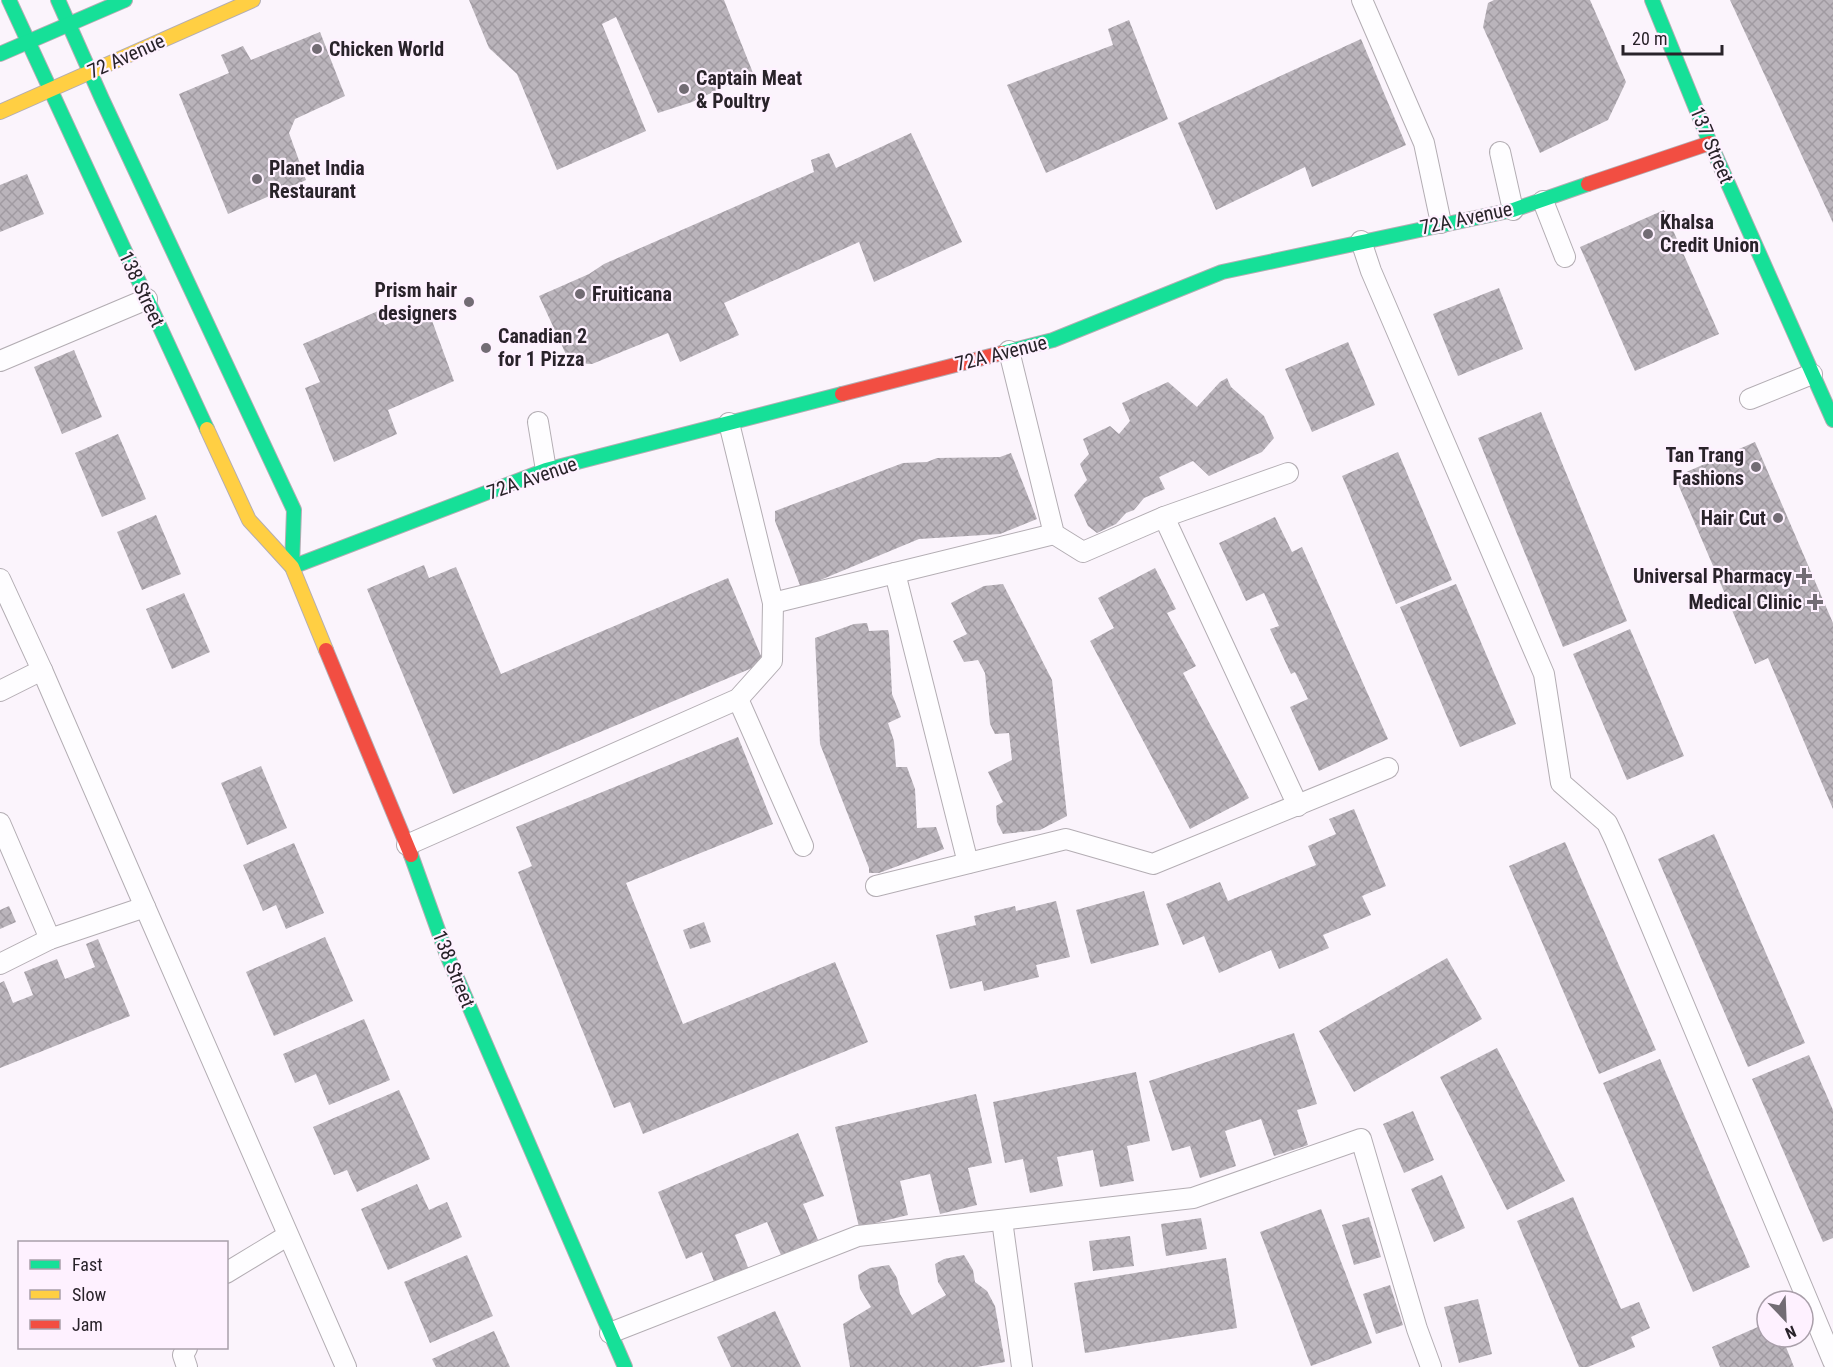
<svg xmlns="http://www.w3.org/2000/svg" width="1833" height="1367" viewBox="0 0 1833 1367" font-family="'Roboto Condensed',sans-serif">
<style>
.building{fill:url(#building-cross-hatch)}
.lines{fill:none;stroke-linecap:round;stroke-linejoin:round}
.lane-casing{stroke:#b3adb3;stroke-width:22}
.fast-casing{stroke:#b3adb3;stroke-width:16}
.slow-casing{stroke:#b3adb3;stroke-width:16}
.jam-casing{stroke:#b3adb3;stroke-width:16}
.lane{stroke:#fefdff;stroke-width:20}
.fast{stroke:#16e098;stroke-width:14}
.slow{stroke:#ffcf43;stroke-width:14}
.jam{stroke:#f24e42;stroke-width:14}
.poi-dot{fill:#726c74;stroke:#fef1ff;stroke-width:2}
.labels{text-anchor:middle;stroke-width:4.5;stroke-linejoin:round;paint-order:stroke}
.poi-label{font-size:20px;font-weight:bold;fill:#29232a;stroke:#fef1ff;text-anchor:start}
.street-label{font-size:20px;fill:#29232a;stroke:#fef1ff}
</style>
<defs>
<pattern id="building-cross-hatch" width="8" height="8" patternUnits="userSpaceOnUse" patternTransform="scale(1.5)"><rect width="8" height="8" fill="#bab4bb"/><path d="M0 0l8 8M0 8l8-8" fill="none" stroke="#a09aa1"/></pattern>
</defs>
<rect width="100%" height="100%" fill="#fbf4fc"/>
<g class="building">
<path d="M 469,0 L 724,0 L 753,73 L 692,102 L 658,113 L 616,17 L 602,24 L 646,131 L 557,170 L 517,74 L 489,48 Z"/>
<path d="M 1494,0 L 1590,0 L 1626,82 L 1608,120 L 1540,153 L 1483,27 L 1488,3 Z"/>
<path d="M 1730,0 L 1833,0 L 1833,223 Z"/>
<path d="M 1129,20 L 1168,119 L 1046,173 L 1007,85 L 1113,45 L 1108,29 Z"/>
<path d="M 320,32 L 345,96 L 295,119 L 289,133 L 306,180 L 228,214 L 179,94 L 229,73 L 221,55 L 243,46 L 251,60 Z"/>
<path d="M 1361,39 L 1406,145 L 1312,187 L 1305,167 L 1216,210 L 1178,123 Z"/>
<path d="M 911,133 L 962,242 L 874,282 L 859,242 L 724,303 L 739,335 L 680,362 L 668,333 L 592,364 L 570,363 L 539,296 L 589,274 L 604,264 L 814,172 L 811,160 L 829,153 L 836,168 Z"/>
<path d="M 27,174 L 44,214 L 0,232 L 0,185 Z"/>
<path d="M 1664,210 L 1719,334 L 1635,371 L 1580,247 Z"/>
<path d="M 1499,288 L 1523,349 L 1458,376 L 1433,314 Z"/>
<path d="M 427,307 L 454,381 L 388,410 L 397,434 L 334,462 L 305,388 L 320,382 L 303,344 L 378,311 L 385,325 Z"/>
<path d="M 1348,342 L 1375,405 L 1312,432 L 1285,369 Z"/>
<path d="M 74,350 L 102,417 L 62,434 L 34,367 Z"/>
<path d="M 1227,378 L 1231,387 L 1264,416 L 1274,438 L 1262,452 L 1209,476 L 1193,461 L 1159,477 L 1165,489 L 1144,498 L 1134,510 L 1126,513 L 1116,524 L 1097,533 L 1088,526 L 1074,495 L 1087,480 L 1080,464 L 1089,454 L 1083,439 L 1110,426 L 1119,434 L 1130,421 L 1122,403 L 1168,382 L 1197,407 L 1220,382 Z"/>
<path d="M 1541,412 L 1627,621 L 1563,647 L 1478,438 Z"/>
<path d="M 118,434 L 146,499 L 102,517 L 75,453 Z"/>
<path d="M 1755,442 L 1833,623 L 1833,809 L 1768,658 L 1755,664 L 1675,477 Z"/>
<path d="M 1398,452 L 1452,580 L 1396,604 L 1342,476 Z"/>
<path d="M 1011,453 L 1037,519 L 1000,534 L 919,539 L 801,588 L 775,521 L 775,511 L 903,463 L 927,462 L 937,458 L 1000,457 Z"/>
<path d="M 156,515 L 181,574 L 142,590 L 117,532 Z"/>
<path d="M 1275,517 L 1292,552 L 1302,547 L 1388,739 L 1319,771 L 1290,707 L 1308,699 L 1295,672 L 1291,674 L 1270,629 L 1279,626 L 1264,593 L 1246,601 L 1219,543 Z"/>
<path d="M 424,565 L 429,578 L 456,567 L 501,674 L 728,578 L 764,663 L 453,794 L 367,589 Z"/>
<path d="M 1155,568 L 1176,609 L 1167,613 L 1196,666 L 1183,673 L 1249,798 L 1190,829 L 1090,641 L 1114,628 L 1098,598 Z"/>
<path d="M 1003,584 L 1052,680 L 1067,816 L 1040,830 L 1003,834 L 997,822 L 996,806 L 1003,802 L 988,772 L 1012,760 L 1009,733 L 995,734 L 990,724 L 985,673 L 978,660 L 964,662 L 953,641 L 967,634 L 951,603 L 984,586 Z"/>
<path d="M 1456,584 L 1516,724 L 1460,747 L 1400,607 Z"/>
<path d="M 184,593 L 210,652 L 172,669 L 146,609 Z"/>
<path d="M 867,623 L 869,631 L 888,630 L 889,634 L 892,694 L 901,717 L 888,723 L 894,741 L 896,767 L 907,767 L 915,789 L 917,828 L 936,827 L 944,849 L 879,873 L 869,873 L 869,868 L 820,744 L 815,638 L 854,624 Z"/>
<path d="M 1630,629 L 1684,756 L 1627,780 L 1573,654 Z"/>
<path d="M 738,737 L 773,824 L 626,883 L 683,1024 L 835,962 L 868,1042 L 643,1134 L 630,1102 L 614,1108 L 518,872 L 532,866 L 516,827 Z"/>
<path d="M 261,766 L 287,828 L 247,845 L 221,783 Z"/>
<path d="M 1354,809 L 1386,886 L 1362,896 L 1371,915 L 1323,935 L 1329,948 L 1279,969 L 1271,950 L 1219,973 L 1204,936 L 1183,945 L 1166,904 L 1220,882 L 1228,901 L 1316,865 L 1308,846 L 1336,834 L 1329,819 Z"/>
<path d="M 1714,834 L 1805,1043 L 1748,1067 L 1658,859 Z"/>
<path d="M 1565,842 L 1656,1050 L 1599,1074 L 1509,866 Z"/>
<path d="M 294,843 L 324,913 L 286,929 L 276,905 L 263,911 L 243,865 Z"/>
<path d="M 1144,891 L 1159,945 L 1091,964 L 1076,910 Z"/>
<path d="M 1056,901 L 1070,957 L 1036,965 L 1039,977 L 984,991 L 982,981 L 950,989 L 936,935 L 976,925 L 974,916 L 1015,906 L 1016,911 Z"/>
<path d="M 9,906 L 16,922 L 0,929 L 0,910 Z"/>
<path d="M 704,922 L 711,942 L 690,949 L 683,930 Z"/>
<path d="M 325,937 L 353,1001 L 274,1036 L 246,972 Z"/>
<path d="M 98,939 L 130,1016 L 0,1068 L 0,983 L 4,981 L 13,1003 L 33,995 L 24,972 L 57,959 L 65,979 L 95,967 L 86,944 Z"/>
<path d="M 1447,958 L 1482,1019 L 1354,1092 L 1319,1031 Z"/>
<path d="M 364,1019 L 390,1080 L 329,1105 L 316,1074 L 295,1083 L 283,1054 Z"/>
<path d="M 1294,1033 L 1317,1104 L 1297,1110 L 1308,1145 L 1274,1156 L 1261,1119 L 1225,1131 L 1236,1166 L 1200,1178 L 1190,1146 L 1172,1151 L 1149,1081 Z"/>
<path d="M 1497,1048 L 1565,1181 L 1507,1210 L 1440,1077 Z"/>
<path d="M 1809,1055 L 1833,1110 L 1833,1238 L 1823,1242 L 1752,1079 Z"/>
<path d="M 1660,1059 L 1750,1267 L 1693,1292 L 1603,1083 Z"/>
<path d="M 1136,1072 L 1150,1141 L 1127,1146 L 1134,1181 L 1100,1187 L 1093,1150 L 1057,1157 L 1063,1186 L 1030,1193 L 1023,1159 L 1005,1163 L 993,1102 Z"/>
<path d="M 399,1090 L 430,1159 L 357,1192 L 347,1170 L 334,1175 L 313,1127 Z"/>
<path d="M 976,1094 L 992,1163 L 968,1168 L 977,1205 L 940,1214 L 930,1174 L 900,1181 L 908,1215 L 859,1227 L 835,1127 Z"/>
<path d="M 1413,1111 L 1434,1160 L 1404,1173 L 1383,1124 Z"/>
<path d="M 798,1133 L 824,1196 L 803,1204 L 818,1240 L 781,1255 L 767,1222 L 735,1235 L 749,1270 L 715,1284 L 702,1252 L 686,1259 L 658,1192 Z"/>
<path d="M 1442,1175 L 1465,1228 L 1434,1242 L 1411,1189 Z"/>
<path d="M 417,1184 L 429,1210 L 447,1202 L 462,1237 L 388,1270 L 361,1209 Z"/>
<path d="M 1573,1197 L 1621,1309 L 1639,1302 L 1650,1328 L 1631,1337 L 1635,1347 L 1588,1367 L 1579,1367 L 1517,1221 Z"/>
<path d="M 1321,1209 L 1372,1343 L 1311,1366 L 1260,1232 Z"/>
<path d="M 1369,1217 L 1381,1257 L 1354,1265 L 1342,1225 Z"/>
<path d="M 1201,1218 L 1207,1249 L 1166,1256 L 1161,1224 Z"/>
<path d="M 1130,1236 L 1134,1266 L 1093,1271 L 1089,1241 Z"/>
<path d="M 467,1255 L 493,1316 L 430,1343 L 404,1282 Z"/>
<path d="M 964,1255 L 973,1270 L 975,1282 L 987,1291 L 995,1306 L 1005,1362 L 977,1367 L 850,1367 L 843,1324 L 871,1307 L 860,1289 L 858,1275 L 870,1268 L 889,1265 L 897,1278 L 900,1294 L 912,1315 L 946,1295 L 938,1282 L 935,1264 L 944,1259 Z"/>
<path d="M 1226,1258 L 1237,1328 L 1085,1353 L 1074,1283 Z"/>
<path d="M 1390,1285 L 1403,1325 L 1376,1334 L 1363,1294 Z"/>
<path d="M 1478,1299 L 1492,1354 L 1459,1363 L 1444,1307 Z"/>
<path d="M 775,1311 L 801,1367 L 731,1367 L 717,1337 Z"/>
<path d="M 1767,1323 L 1767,1337 L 1782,1337 L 1794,1367 L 1720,1367 L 1712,1347 Z"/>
<path d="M 494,1331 L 510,1367 L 436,1367 L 432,1359 Z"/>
</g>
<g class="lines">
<defs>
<g id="lane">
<path d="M 1362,0 L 1424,143 L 1441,223"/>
<path d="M 1500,152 L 1513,210"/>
<path d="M 1543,201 L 1565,257"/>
<path d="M 1361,241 L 1371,271 L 1544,674 L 1561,783 L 1607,823 L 1615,840 L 1833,1361"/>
<path d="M 1009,351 L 1054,534 L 1083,552 L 1164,517 L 1288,473"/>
<path d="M 0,361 L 147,299"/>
<path d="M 1750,399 L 1812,374"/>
<path d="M 538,422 L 546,470"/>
<path d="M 1164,517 L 1298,806"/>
<path d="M 895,573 L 968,863"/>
<path d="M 0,579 L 42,670 L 0,691"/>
<path d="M 773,603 L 1054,534"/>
<path d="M 42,670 L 145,907"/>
<path d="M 738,699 L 803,846"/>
<path d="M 0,823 L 50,939"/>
<path d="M 407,845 L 738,699 L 772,661 L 773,603 L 729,423"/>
<path d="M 876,886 L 1066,839 L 1153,864 L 1388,768"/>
<path d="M 0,964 L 50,939 L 145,907 L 346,1367"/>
<path d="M 1002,1220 L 1022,1367"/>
<path d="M 226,1273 L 287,1236"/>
<path d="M 610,1333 L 858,1236 L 1193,1198 L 1361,1139 L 1417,1329 L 1431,1367"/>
<path d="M 187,1348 L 183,1355 L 187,1367"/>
</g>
<g id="fast">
<path d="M 9,0 L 207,429"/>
<path d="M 58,0 L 102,99 L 294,510 L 292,567"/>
<path d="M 1652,0 L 1710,143 L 1833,420"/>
<path d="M 0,54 L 125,0"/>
<path d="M 1002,353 L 1053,340 L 1222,272 L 1513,210 L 1588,184"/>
<path d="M 292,567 L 546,470 L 842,394"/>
<path d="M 411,855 L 447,955 L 625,1367"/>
</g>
<g id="slow">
<path d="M 0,112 L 253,0"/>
<path d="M 207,429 L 249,520 L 292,567 L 326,650"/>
</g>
<g id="jam">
<path d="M 1588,184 L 1710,143"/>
<path d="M 842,394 L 1002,353"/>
<path d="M 326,650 L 411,855"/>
</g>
</defs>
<use href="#lane" class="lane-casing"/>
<use href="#fast" class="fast-casing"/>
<use href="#slow" class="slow-casing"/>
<use href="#jam" class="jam-casing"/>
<use href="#lane" class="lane"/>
<use href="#fast" class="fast"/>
<use href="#slow" class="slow"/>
<use href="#jam" class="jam"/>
</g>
<g class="poi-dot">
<circle cx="317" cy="49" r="6"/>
<circle cx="684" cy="89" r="6"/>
<circle cx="257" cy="179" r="6"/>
<circle cx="1648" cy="234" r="6"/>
<circle cx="580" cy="294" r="6"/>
<circle cx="469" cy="302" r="6"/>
<circle cx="486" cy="348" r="6"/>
<circle cx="1756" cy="467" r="6"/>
<circle cx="1778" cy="518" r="6"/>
<path d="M1801 567h6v6h6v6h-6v6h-6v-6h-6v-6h6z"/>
<path d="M1812 593h6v6h6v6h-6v6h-6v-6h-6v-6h6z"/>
</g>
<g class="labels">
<g class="poi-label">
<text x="329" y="56">Chicken World</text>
<text x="696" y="85">Captain Meat<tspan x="696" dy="23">&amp; Poultry</tspan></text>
<text x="269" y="175">Planet India<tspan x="269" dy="23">Restaurant</tspan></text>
<text x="1660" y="229">Khalsa<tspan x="1660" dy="23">Credit Union</tspan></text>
<text x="457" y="297" text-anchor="end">Prism hair<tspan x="457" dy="23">designers</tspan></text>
<text x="592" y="301">Fruiticana</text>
<text x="498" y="343">Canadian 2<tspan x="498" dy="23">for 1 Pizza</tspan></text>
<text x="1744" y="462" text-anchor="end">Tan Trang<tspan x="1744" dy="23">Fashions</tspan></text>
<text x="1766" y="525" text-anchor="end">Hair Cut</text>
<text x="1792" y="583" text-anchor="end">Universal Pharmacy</text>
<text x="1802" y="609" text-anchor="end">Medical Clinic</text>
</g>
<g class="street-label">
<text transform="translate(126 56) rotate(-24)" y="7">72 Avenue</text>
<text transform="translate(1712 145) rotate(67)" y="7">137 Street</text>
<text transform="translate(1466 218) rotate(-12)" y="7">72A Avenue</text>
<text transform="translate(142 289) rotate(65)" y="7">138 Street</text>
<text transform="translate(1001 353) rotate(-14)" y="7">72A Avenue</text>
<text transform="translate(532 478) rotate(-19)" y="7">72A Avenue</text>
<text transform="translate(454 969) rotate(68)" y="7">138 Street</text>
</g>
</g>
<rect x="18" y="1241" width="210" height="108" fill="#fef1ff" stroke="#a99faa" stroke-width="1.5"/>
<rect x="30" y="1260" width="30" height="9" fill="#16e098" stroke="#a99faa" stroke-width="1.5"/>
<text x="72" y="1271" font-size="18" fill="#29232a">Fast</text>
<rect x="30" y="1290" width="30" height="9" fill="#ffcf43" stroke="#a99faa" stroke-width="1.5"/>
<text x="72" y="1301" font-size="18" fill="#29232a">Slow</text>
<rect x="30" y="1320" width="30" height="9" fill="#f24e42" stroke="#a99faa" stroke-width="1.5"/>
<text x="72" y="1331" font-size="18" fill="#29232a">Jam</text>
<g transform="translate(1785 1319) rotate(157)"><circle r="28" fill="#fef1ff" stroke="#a99faa" stroke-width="1.5"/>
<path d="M0-4.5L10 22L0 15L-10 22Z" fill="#726c74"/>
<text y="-9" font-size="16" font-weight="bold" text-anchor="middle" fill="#29232a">N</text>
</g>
<path d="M1623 45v9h99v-9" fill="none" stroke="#29232a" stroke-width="3"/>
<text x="1632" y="45" font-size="18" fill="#29232a" stroke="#fef1ff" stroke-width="4.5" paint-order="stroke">20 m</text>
</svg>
